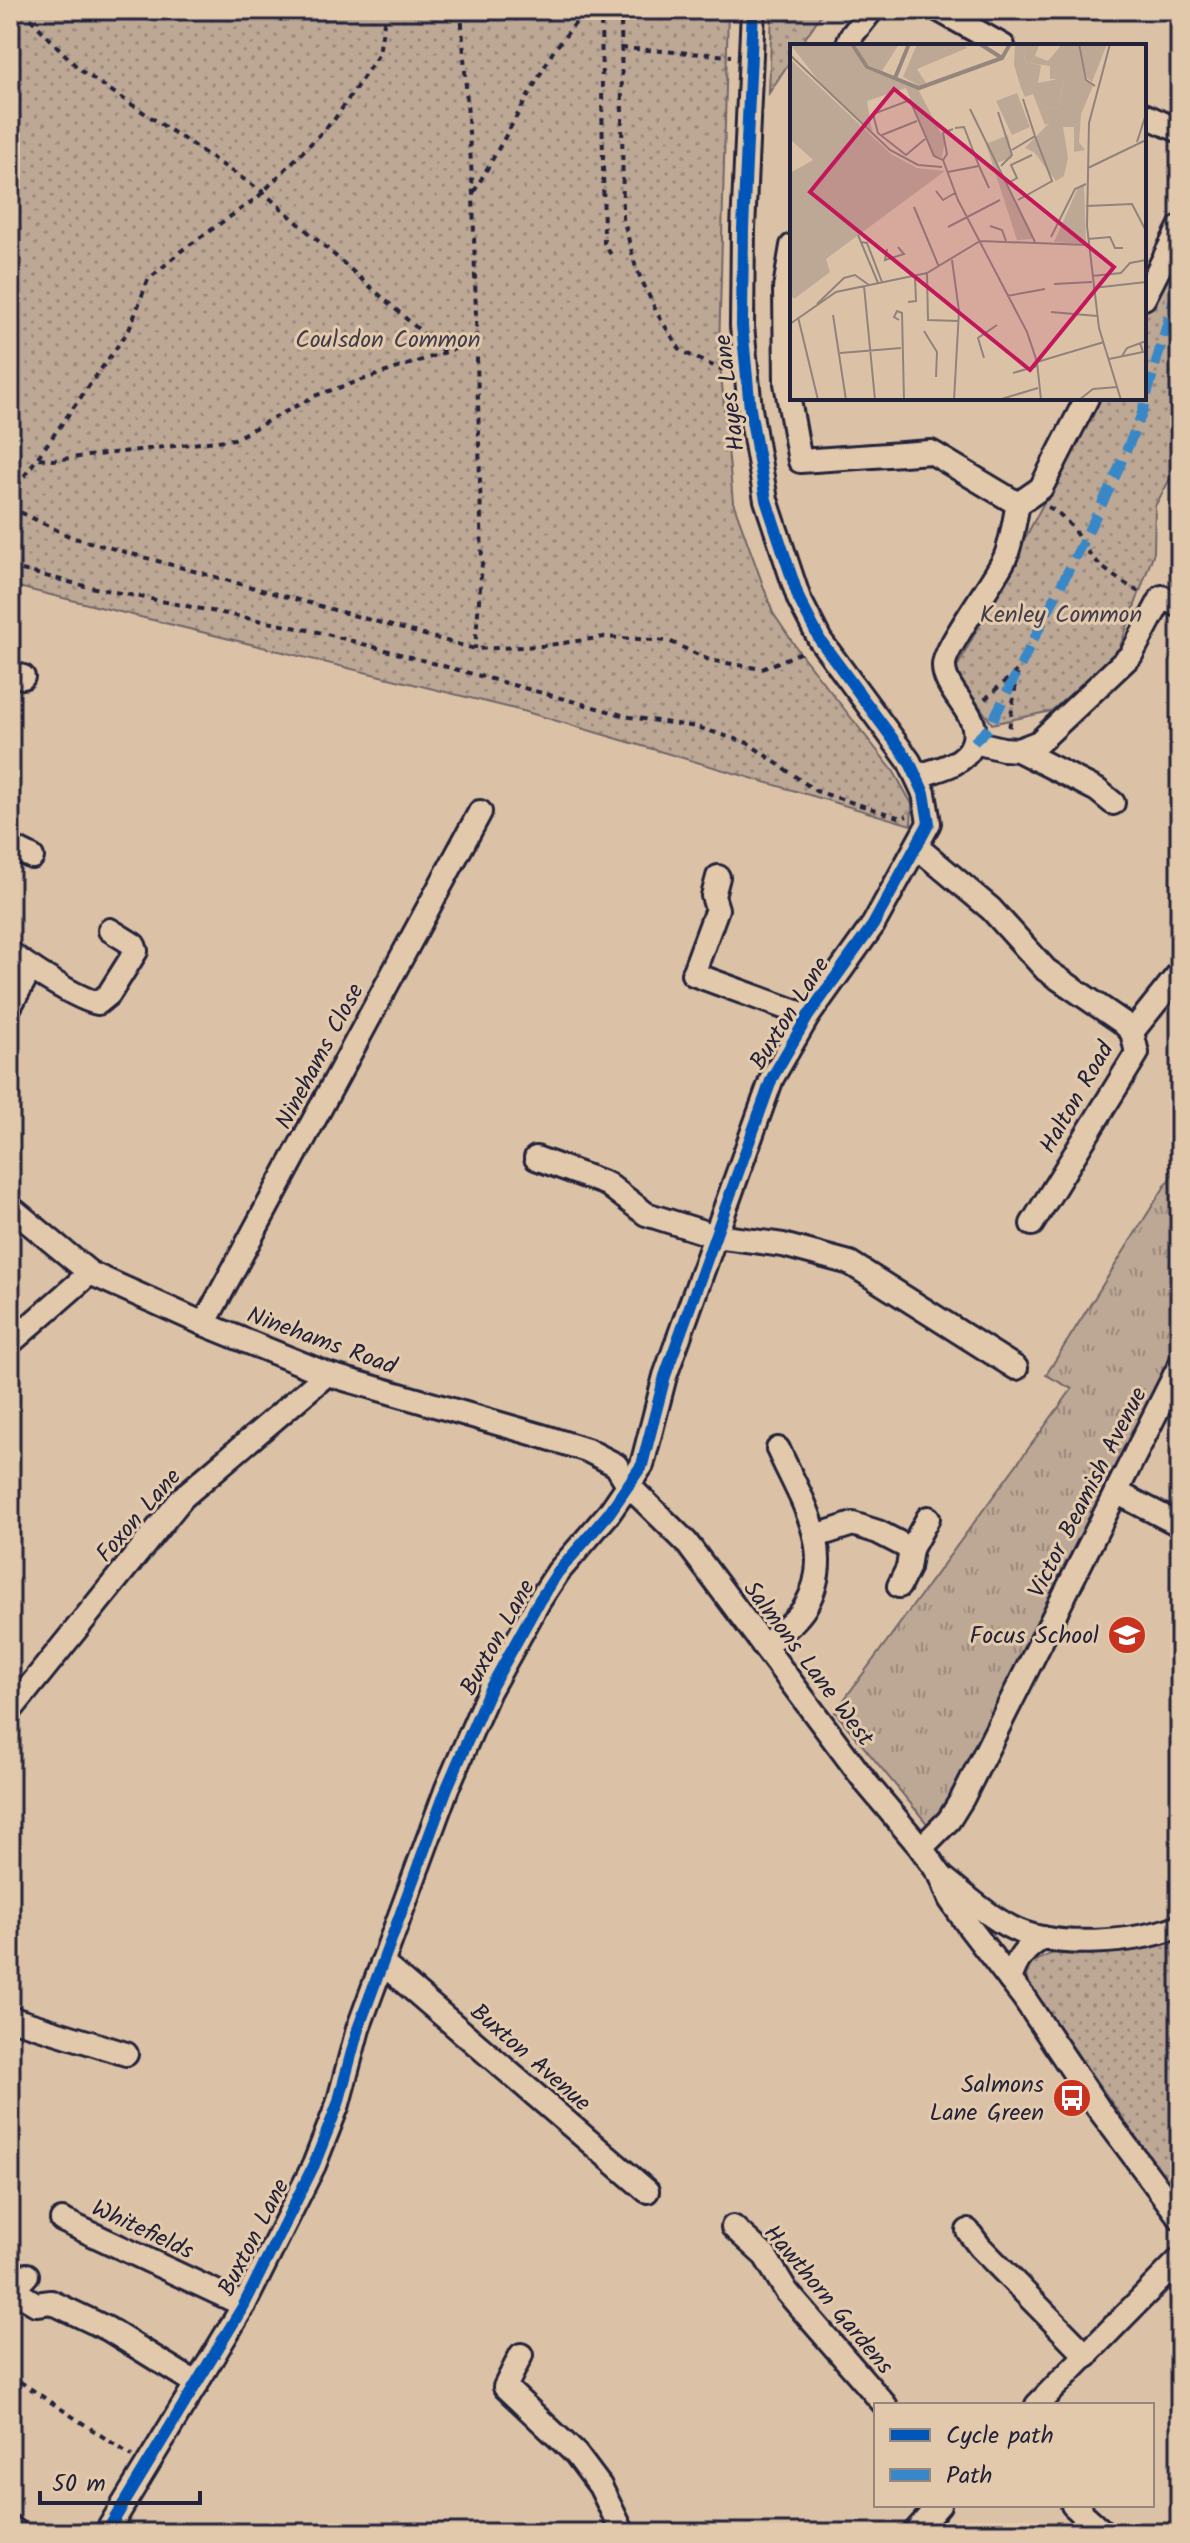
<svg xmlns="http://www.w3.org/2000/svg" width="1190" height="2543" viewBox="0 0 1190 2543" font-family="Kalam,sans-serif">
<style>
.grass{fill:url(#grass-tufts);stroke:#706568;stroke-width:2}
.park{fill:url(#park-dots);stroke:#706568;stroke-width:2}
.lines{fill:none;stroke-linecap:round;stroke-linejoin:round}
.minor-casing{stroke:#22223b;stroke-width:28}
.path{stroke:#22223b;stroke-width:4;stroke-dasharray:6 6;stroke-linecap:butt}
.minor{stroke:#e3c9ab;stroke-width:22}
.quiet{stroke:#3887c6;stroke-width:10;stroke-dasharray:20 10;stroke-linecap:butt}
.cycleway-casing{stroke:#e3c9ab;stroke-width:17}
.cycleway{stroke:#0057b8;stroke-width:12}
.labels{text-anchor:middle;stroke-width:6;stroke-linejoin:round;paint-order:stroke}
.park-label{font-size:24px;fill:#413d4d;stroke:#e3c9ab}
.street-label{font-size:24px;fill:#22223b;stroke:#e3c9ab}
.poi-label{font-size:24px;fill:#22223b;stroke:#e3c9ab;text-anchor:end}
.inset-river{fill:none;stroke:#94857d;stroke-width:4}
.inset-road{fill:none;stroke:#91827c;stroke-width:2}
.view{fill:#c2185b;fill-opacity:0.15;stroke:#c2185b;stroke-width:4}
.inset-edge{fill:none;stroke:#22223b;stroke-width:4}
</style>
<defs>
<pattern id="grass-tufts" width="24" height="20" patternUnits="userSpaceOnUse" patternTransform="scale(2)"><rect width="24" height="20" fill="#bda895"/><path d="M3 7l-1-3M5 7V3M7 7l1-3M15 17l-1-3M17 17v-4M19 17l1-3" fill="none" stroke="#99887b"/></pattern>
<pattern id="park-dots" width="8" height="8" patternUnits="userSpaceOnUse" patternTransform="scale(2)"><rect width="8" height="8" fill="#bda895"/><path d="M2 2h.1M6 6h.1" fill="none" stroke="#99887b" stroke-width="1.8" stroke-linecap="round"/></pattern>
</defs>
<rect width="100%" height="100%" fill="#dbc2a7"/>
<filter id="ink" filterUnits="userSpaceOnUse"><feTurbulence type="fractalNoise" baseFrequency=".0125" numOctaves="2"/><feDisplacementMap in="SourceGraphic" scale="16" xChannelSelector="R" yChannelSelector="G"/><feConvolveMatrix kernelMatrix="1 2 1 2 8 2 1 2 1" color-interpolation-filters="sRGB"/></filter>
<g filter="url(#ink)">
<path class="grass" d="M 1180,1162 L 1180,1341 L 958,1782 L 929,1826 L 835,1712 L 1072,1389 L 1046,1375 Z"/>
<g class="park">
<path d="M 10,10 L 728,10 L 719,352 L 733,502 L 773,613 L 800,653 L 894,772 L 912,804 L 911,825 L 523,711 L 10,585 Z"/>
<path d="M 772,10 L 824,10 L 800,46 L 792,46 L 792,58 L 769,93 Z"/>
<path d="M 1180,244 L 1180,461 L 1155,506 L 1154,552 L 1117,655 L 1051,711 L 992,724 L 955,671 L 1099,398 L 1144,398 L 1144,313 Z"/>
<path d="M 1180,1935 L 1180,2199 L 1027,1983 L 1026,1969 C 1056,1941 1081,1956 1117,1951 C 1138,1948 1160,1940 1180,1935 Z"/>
</g>
<g class="lines">
<defs>
<g id="minor">
<path d="M 939,10 L 1003,46"/>
<path d="M 847,46 L 852,35 L 872,10"/>
<path d="M 1144,115 L 1180,131"/>
<path d="M 792,246 L 785,288 L 786,383 L 800,461 L 931,452 L 1018,504"/>
<path d="M 1144,298 L 1180,227"/>
<path d="M 10,673 L 23,677"/>
<path d="M 974,742 L 1003,749 L 1018,750 L 1039,742 L 1131,655 L 1162,597 L 1180,606"/>
<path d="M 1018,750 L 1097,790 L 1113,803"/>
<path d="M 917,776 C 936,770 966,765 973,743 C 983,714 943,693 944,665 C 944,648 995,580 1005,558 C 1012,542 1014,521 1018,504 L 1041,488 L 1087,398"/>
<path d="M 10,846 L 32,857"/>
<path d="M 917,847 L 991,909 L 1046,970 L 1122,1022 L 1132,1032 L 1137,1053 L 1032,1224"/>
<path d="M 718,877 L 713,896 L 717,909 L 693,974 L 808,1016"/>
<path d="M 10,953 C 28,967 77,999 98,1003 L 109,994 L 136,951 L 134,945 L 110,930"/>
<path d="M 10,1006 L 31,968"/>
<path d="M 1132,1032 L 1180,972"/>
<path d="M 536,1158 L 607,1184 L 646,1214 L 716,1236 L 783,1245 L 850,1263 L 1016,1368"/>
<path d="M 10,1207 L 90,1273 L 204,1324 L 327,1374 L 542,1436 L 587,1450 L 616,1465 L 629,1486 L 686,1542 L 868,1785 L 921,1848 L 941,1876 L 950,1899 L 970,1928 L 1024,1998 L 1098,2108 L 1180,2218"/>
<path d="M 204,1324 L 480,812"/>
<path d="M 10,1343 L 90,1273"/>
<path d="M 1116,1492 L 1180,1525"/>
<path d="M 816,1536 L 853,1524 L 878,1532 L 911,1549"/>
<path d="M 899,1586 L 908,1568 L 911,1549 L 928,1518"/>
<path d="M 764,1646 C 777,1635 796,1622 805,1607 C 838,1552 801,1500 778,1449"/>
<path d="M 10,1711 L 183,1497 L 327,1374"/>
<path d="M 921,1848 L 949,1820 L 962,1799 L 1180,1365"/>
<path d="M 942,1877 C 964,1894 986,1915 1012,1928 C 1056,1950 1135,1943 1180,1926"/>
<path d="M 382,1963 L 647,2191"/>
<path d="M 1010,1980 C 1016,1960 1025,1948 1043,1938"/>
<path d="M 10,2018 L 126,2054"/>
<path d="M 62,2220 L 244,2305"/>
<path d="M 733,2227 L 765,2256 L 787,2292 L 885,2405"/>
<path d="M 968,2231 L 980,2247 L 1087,2356"/>
<path d="M 13,2290 L 36,2304 L 51,2302 L 108,2329 L 197,2384"/>
<path d="M 10,2293 L 27,2275"/>
<path d="M 521,2355 L 505,2387 L 576,2454 L 600,2486 L 623,2533"/>
<path d="M 1037,2405 L 1180,2259"/>
<path d="M 1073,2505 L 1104,2533"/>
<path d="M 10,2527 L 18,2533"/>
<path d="M 106,2533 L 244,2305 L 314,2165 L 338,2104 L 358,2029 L 447,1788 L 489,1691 L 539,1601 L 558,1572 L 609,1513 L 642,1465 L 665,1376 L 772,1078 L 808,1016 L 873,925 L 929,823 L 924,793 L 909,761 L 820,640 L 799,599 L 766,500 L 750,409 L 742,326 L 743,229 L 753,10"/>
<path d="M 914,2533 L 939,2505"/>
</g>
</defs>
<use href="#minor" class="minor-casing"/>
<g class="path">
<path d="M 22,10 L 80,70 L 263,192 L 444,352"/>
<path d="M 461,10 L 473,194 L 482,564 L 475,649"/>
<path d="M 601,10 L 604,243 L 613,258"/>
<path d="M 621,10 L 623,218 L 636,268 L 658,315 L 681,351 L 720,369 L 724,368"/>
<path d="M 621,48 L 731,56"/>
<path d="M 474,192 L 554,50 L 586,10"/>
<path d="M 39,458 L 53,460 L 234,439 L 317,395 L 476,342"/>
<path d="M 10,496 L 129,330 L 148,280 L 181,251 L 258,197 L 334,120 L 379,54 L 386,10"/>
<path d="M 10,507 L 71,537 L 475,649 L 542,646 L 605,637 L 669,641 L 709,660 L 762,669 L 804,651"/>
<path d="M 1048,507 C 1072,518 1078,542 1095,560 C 1109,574 1126,585 1143,594"/>
<path d="M 10,567 L 85,586 L 323,633 L 630,717 L 697,727 L 748,743 L 816,791 L 901,818 L 907,816"/>
<path d="M 985,699 L 1018,670 L 1009,729"/>
<path d="M 10,2375 L 132,2456"/>
</g>
<use href="#minor" class="minor"/>
<path class="quiet" d="M 974,742 L 989,728 L 1112,484 L 1141,416 L 1180,278"/>
<defs>
<path id="cycleway" d="M 106,2533 L 244,2305 L 314,2165 L 338,2104 L 358,2029 L 447,1788 L 489,1691 L 539,1601 L 558,1572 L 609,1513 L 642,1465 L 665,1376 L 772,1078 L 808,1016 L 873,925 L 929,823 L 924,793 L 909,761 L 820,640 L 799,599 L 766,500 L 750,409 L 742,326 L 743,229 L 753,10"/>
</defs>
<use href="#cycleway" class="cycleway-casing"/>
<use href="#cycleway" class="cycleway"/>
</g>
</g>
<defs>
<symbol id="school-disc" viewBox="-11 -11 22 22"><circle r="9.5" fill="#c8321e" stroke="#e3c9ab"/><path d="M0-5L7-2L0 1L-7-2ZM-4 1L0 2.5L4 1V4Q0 6-4 4Z" fill="#fff"/></symbol>
<symbol id="bus-disc" viewBox="-11 -11 22 22"><circle r="9.5" fill="#c8321e" stroke="#e3c9ab"/><path d="M-5-6H5V4H4V6H2V4H-2V6H-4V4H-5ZM-3.5-4V0h7V-4ZM-3.5 1.2v1.5H-2V1.2ZM2 1.2v1.5H3.5V1.2Z" fill="#fff"/></symbol>
</defs>
<g fill-rule="evenodd">
<use href="#school-disc" x="1105" y="1613" width="44" height="44"/>
<use href="#bus-disc" x="1050" y="2076" width="44" height="44"/>
</g>
<g class="labels">
<g class="park-label">
<text x="388" y="347">Coulsdon Common</text>
<text x="1061" y="622">Kenley Common</text>
</g>
<g class="street-label">
<text transform="translate(729 393) rotate(-97)" y="8">Hayes Lane</text>
<text transform="translate(789 1013) rotate(-58)" y="8">Buxton Lane</text>
<text transform="translate(319 1056) rotate(-62)" y="8">Ninehams Close</text>
<text transform="translate(1076 1097) rotate(-60)" y="8">Halton Road</text>
<text transform="translate(322 1340) rotate(20)" y="8">Ninehams Road</text>
<text transform="translate(1087 1492) rotate(-63)" y="8">Victor Beamish Avenue</text>
<text transform="translate(138 1515) rotate(-49)" y="8">Foxon Lane</text>
<text transform="translate(497 1637) rotate(-61)" y="8">Buxton Lane</text>
<text transform="translate(809 1663) rotate(53)" y="8">Salmons Lane West</text>
<text transform="translate(531 2057) rotate(41)" y="8">Buxton Avenue</text>
<text transform="translate(143 2229) rotate(25)" y="8">Whitefields</text>
<text transform="translate(253 2237) rotate(-63)" y="8">Buxton Lane</text>
<text transform="translate(829 2299) rotate(50)" y="8">Hawthorn Gardens</text>
</g>
<g class="poi-label">
<text x="1099" y="1643">Focus School</text>
<text x="1044" y="2092">Salmons<tspan x="1044" dy="28">Lane Green</tspan></text>
</g>
</g>
<g transform="translate(790 44)">
<rect width="356" height="356" fill="#dbc2a7"/>
<path d="M 65,0 L 109,0 L 92,27 L 74,19 ZM 127,0 L 174,0 L 177,4 L 127,25 L 136,39 L 130,42 L 113,33 ZM 225,0 L 236,0 L 234,18 L 251,21 L 248,39 L 273,34 L 270,63 L 253,65 L 259,79 L 255,81 L 243,50 L 235,53 L 231,44 L 224,21 ZM 227,49 L 240,83 L 222,91 L 206,57 ZM 218,91 L 222,114 L 206,119 L 243,195 L 227,196 L 196,100 Z" fill="#bda895"/>
<path d="M 236,0 L 249,1 L 245,12 L 258,17 L 272,0 L 288,0 L 295,35 L 303,42 L 291,70 L 289,98 L 295,106 L 284,108 L 284,83 L 273,83 L 278,114 L 274,132 L 266,137 L 244,108 L 235,104 L 259,79 L 253,65 L 270,63 L 273,35 L 260,35 L 260,22 L 234,18 ZM 289,0 L 317,0 L 302,38 L 297,34 Z" fill="#bda895"/>
<path d="M 0,0 L 61,0 L 76,25 L 128,45 L 155,97 L 152,113 L 145,112 L 116,44 L 77,57 L 82,88 L 35,45 ZM 0,15 L 101,110 L 127,124 L 155,127 L 36,215 L 40,228 L 4,255 L 0,250 L 0,129 L 23,116 L 0,95 ZM 294,141 L 296,200 L 264,198 L 287,146 Z" fill="#bda895"/>
<path class="inset-river" d="M 62,0 L 77,23 L 129,44 L 212,14 L 220,0M 190,0 L 212,14M 105,34 L 119,0"/>
<path class="inset-road" d="M 289,0 L 296,36 L 305,42M 320,0 L 299,79 L 297,182 L 309,284 L 331,356M 0,11 L 100,106 L 128,121 L 152,123M 180,65 L 245,198M 208,68 L 222,111 L 211,122M 165,84 L 174,83 L 189,122M 92,91 L 127,77M 135,95 L 116,111 L 88,89 L 83,70 L 120,56 L 144,112 L 153,116 L 168,156 L 237,288 L 247,318 L 251,356M 347,98 L 356,70M 222,106 L 245,92 L 233,55M 153,116 L 157,110 L 153,89 L 163,85M 298,124 L 356,96M 158,128 L 189,122 L 199,144M 220,138 L 227,134 L 221,121 L 242,111M 146,147 L 153,156 L 165,149M 228,156 L 262,137 L 245,92M 296,162 L 342,160 L 356,187M 124,163 L 149,223M 200,182 L 212,186 L 216,197M 158,183 L 210,156M 68,191 L 88,239M 261,193 L 285,145 L 296,140M 298,195 L 320,193 L 325,204 L 333,204M 71,198 L 77,199 L 92,238M 97,205 L 95,216 L 114,210 L 108,203M 162,216 L 169,267 L 164,356M 137,229 L 138,276 L 169,277M 302,232 L 331,229 L 340,219 L 356,216M 264,240 L 302,238M 74,242 L 85,356M 303,244 L 356,238M 217,252 L 255,245M 118,258 L 126,257 L 125,232M 27,260 L 54,234 L 65,231 L 79,241M 261,268 L 307,272M 43,271 L 56,356M 8,273 L 28,356M 109,276 L 104,273 L 107,267 L 112,269 L 114,356M 0,280 L 46,248 L 137,229 L 190,197 L 298,201M 134,287 L 147,308 L 146,333M 50,309 L 111,304M 332,312 L 337,304 L 356,297M 194,314 L 188,294 L 207,281M 319,315 L 353,308 L 350,299M 247,318 L 314,298M 223,329 L 247,322M 208,356 L 248,344M 289,356 L 303,345 L 327,343"/>
<path class="view" d="M 104,45 L 324,223 L 240,326 L 20,148 Z"/>
<rect width="356" height="356" class="inset-edge"/>
</g>
<rect width="1190" height="2543" fill="none" stroke="#e3c9ab" stroke-width="40"/>
<rect x="20" y="20" width="1150" height="2503" fill="none" stroke="#22223b" stroke-width="3" filter="url(#ink)"/>
<rect x="874" y="2403" width="280" height="104" fill="#e3c9ab" stroke="#96867e" stroke-width="2"/>
<rect x="890" y="2429" width="40" height="12" fill="#0057b8" stroke="#96867e" stroke-width="2"/>
<text x="946" y="2443" font-size="24" fill="#22223b">Cycle path</text>
<rect x="890" y="2469" width="40" height="12" fill="#3887c6" stroke="#96867e" stroke-width="2"/>
<text x="946" y="2483" font-size="24" fill="#22223b">Path</text>
<path d="M40 2491v12h160v-12" fill="none" stroke="#22223b" stroke-width="4"/>
<text x="52" y="2491" font-size="24" fill="#22223b" stroke="#e3c9ab" stroke-width="6" paint-order="stroke">50 m</text>
</svg>
